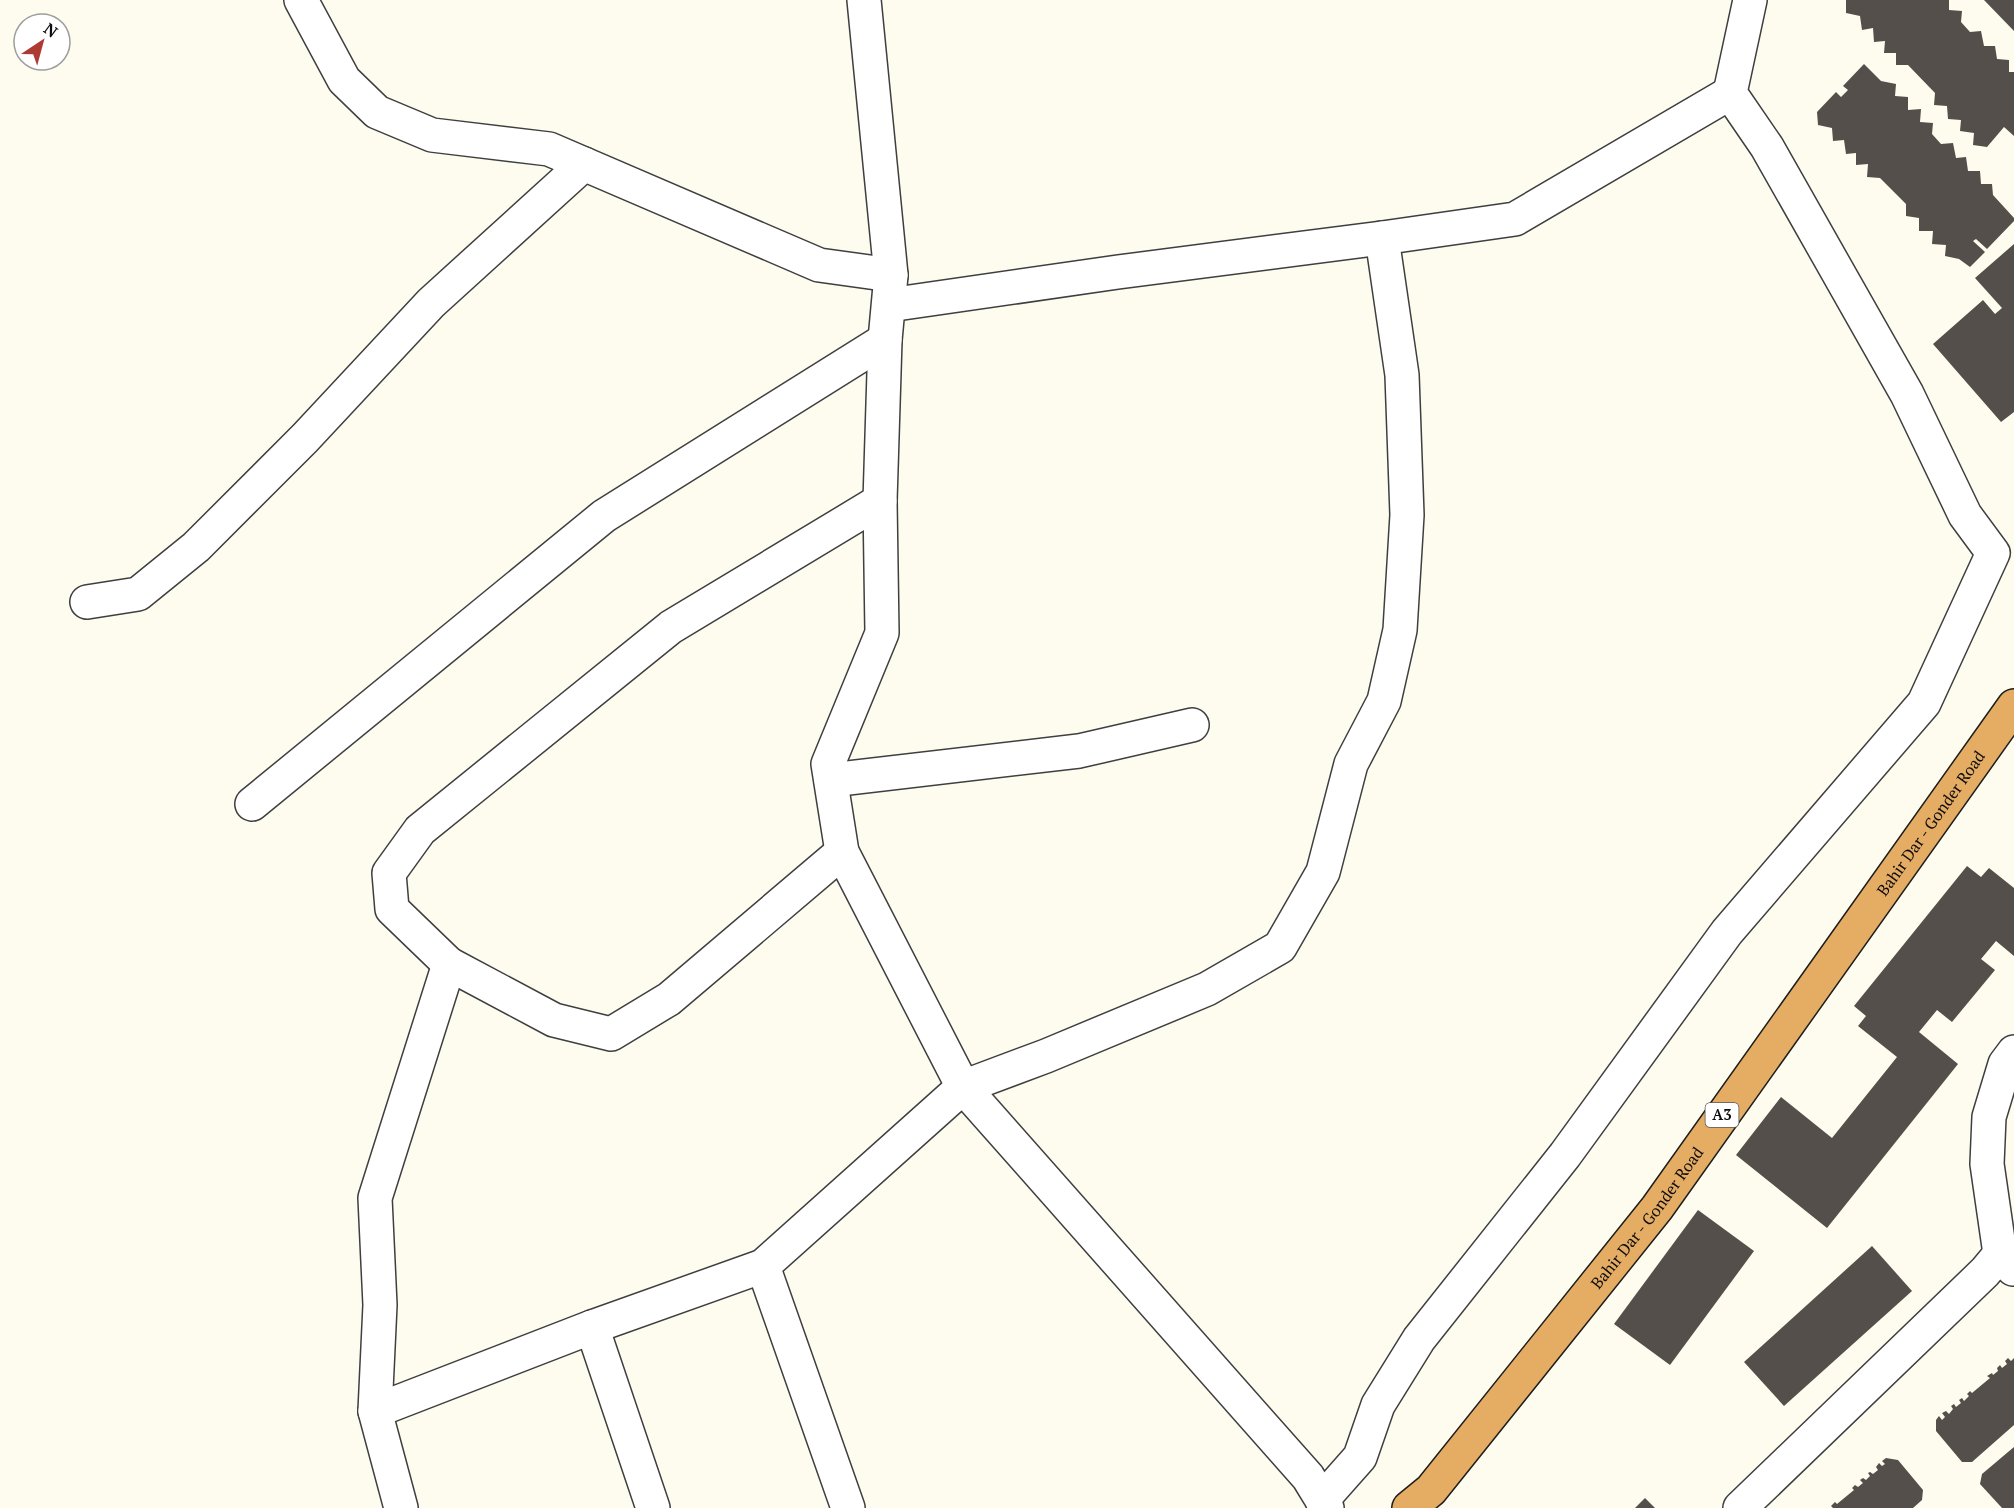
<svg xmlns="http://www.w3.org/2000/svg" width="2014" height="1508" viewBox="0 0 2014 1508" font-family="'PT Serif',serif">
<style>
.building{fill:#544f4a}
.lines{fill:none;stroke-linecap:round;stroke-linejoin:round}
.minor-casing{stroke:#3f3f3f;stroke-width:36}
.highway-casing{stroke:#1d1d1d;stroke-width:36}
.minor{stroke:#fff;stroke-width:33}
.highway{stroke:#e5ac64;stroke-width:33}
.labels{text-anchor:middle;stroke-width:6;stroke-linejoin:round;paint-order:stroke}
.shield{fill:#fff;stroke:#555;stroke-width:1.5}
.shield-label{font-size:15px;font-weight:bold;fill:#0c0c0c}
.street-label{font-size:16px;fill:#0c0c0c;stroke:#fff}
</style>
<rect width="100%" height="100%" fill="#fdfcee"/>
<g class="building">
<path d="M 1846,0 L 1949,0 L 1949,10 L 1962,11 L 1961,22 L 1970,32 L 1981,31 L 1984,46 L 1995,46 L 1997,59 L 2009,60 L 2009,72 L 2014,72 L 2014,136 L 2004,127 L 1987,147 L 1973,145 L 1974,133 L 1960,131 L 1961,120 L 1948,119 L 1947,106 L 1934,105 L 1935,93 L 1908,65 L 1896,65 L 1896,53 L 1884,53 L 1885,41 L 1874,42 L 1873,28 L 1862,30 L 1860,16 L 1846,13 Z"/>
<path d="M 1984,0 L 2014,0 L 2014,31 Z"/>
<path d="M 1864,64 L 1881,81 L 1896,84 L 1895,96 L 1908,97 L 1908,110 L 1921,109 L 1920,122 L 1933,123 L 1932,134 L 1941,144 L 1953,143 L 1956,158 L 1966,157 L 1968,171 L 1980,171 L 1981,184 L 1992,184 L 1993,195 L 2014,218 L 2014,221 L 1987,249 L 1976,239 L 1973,241 L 1985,252 L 1970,267 L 1959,259 L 1945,256 L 1946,245 L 1932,244 L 1933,231 L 1919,231 L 1919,218 L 1906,216 L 1906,204 L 1880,178 L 1867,177 L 1868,164 L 1856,165 L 1856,153 L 1846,154 L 1844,140 L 1833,141 L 1832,128 L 1818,125 L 1817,112 L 1836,92 L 1841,97 L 1848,90 L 1843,86 Z"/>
<path d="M 2014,244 L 2014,412 L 2001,422 L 1933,344 L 1983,300 L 1995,314 L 2002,308 L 1975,278 Z"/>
<path d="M 1967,866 L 1981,877 L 1989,868 L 2014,888 L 2014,956 L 1996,941 L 1981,959 L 1995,970 L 1952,1022 L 1937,1010 L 1919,1032 L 1958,1064 L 1827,1228 L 1736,1155 L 1781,1097 L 1832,1138 L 1897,1057 L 1858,1026 L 1866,1016 L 1854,1006 Z"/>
<path d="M 1698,1210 L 1754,1251 L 1670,1365 L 1614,1324 Z"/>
<path d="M 1872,1246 L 1912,1291 L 1784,1406 L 1744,1362 Z"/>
<path d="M 2008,1358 L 2011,1361 L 2014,1358 L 2014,1425 L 1972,1462 L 1962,1462 L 1936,1431 L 1936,1420 L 1939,1416 L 1942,1420 L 1945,1417 L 1942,1413 L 1946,1411 L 1949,1414 L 1953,1409 L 1951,1406 L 1954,1404 L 1956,1407 L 1961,1403 L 1959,1400 L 1962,1398 L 1964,1401 L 1969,1396 L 1967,1394 L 1970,1391 L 1972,1393 L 1990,1378 L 1987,1376 L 1992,1373 L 1993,1375 L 1998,1371 L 1997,1368 L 2000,1365 L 2002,1368 L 2007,1364 L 2005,1361 Z"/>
<path d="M 2014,1447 L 2014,1508 L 2002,1508 L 1980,1484 L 1982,1474 Z"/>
<path d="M 1886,1458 L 1898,1460 L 1923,1490 L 1922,1500 L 1913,1508 L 1833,1508 L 1831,1506 L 1835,1502 L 1837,1504 L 1854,1490 L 1852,1488 L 1855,1485 L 1858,1487 L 1863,1483 L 1860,1480 L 1863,1478 L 1866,1480 L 1870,1476 L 1868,1473 L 1870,1472 L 1873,1474 L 1878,1470 L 1876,1467 L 1879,1463 L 1882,1466 L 1885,1464 L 1882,1461 Z"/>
<path d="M 1645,1498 L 1655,1508 L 1635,1508 Z"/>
</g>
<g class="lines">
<defs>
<g id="minor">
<path d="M 301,0 L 344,80 L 377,112 L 432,135 L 549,149 L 819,265 L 891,275"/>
<path d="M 864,0 L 891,275 L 885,340 L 880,501 L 882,633 L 828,764 L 842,852 L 963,1087 L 1308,1477 L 1327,1508"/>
<path d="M 889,305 L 1118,272 L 1382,238 L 1515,219 L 1730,93"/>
<path d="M 87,602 L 138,594 L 196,547 L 305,438 L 431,303 L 584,164"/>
<path d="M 831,780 L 1079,751 L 1192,725"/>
<path d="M 252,804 L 604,516 L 885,340"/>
<path d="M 842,852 L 669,999 L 611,1034 L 554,1020 L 449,964 L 392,909 L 389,873 L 420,830 L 671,627 L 880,501"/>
<path d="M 763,1266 L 848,1508"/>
<path d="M 2013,1269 L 2000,1254 L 1987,1164 L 1989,1117 L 2005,1064 L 2014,1052"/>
<path d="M 592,1327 L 653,1508"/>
<path d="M 375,1411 L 592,1327 L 763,1266 L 963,1087 L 1046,1056 L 1207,989 L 1280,947 L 1323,872 L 1351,764 L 1384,701 L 1400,630 L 1407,515 L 1402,375 L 1382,238"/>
<path d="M 1322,1500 L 1360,1457 L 1378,1405 L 1419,1339 L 1565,1155 L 1727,932 L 1924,703 L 1993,553 L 1965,515 L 1907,394 L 1767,147 L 1730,93 L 1750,0"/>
<path d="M 401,1508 L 375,1411 L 380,1305 L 375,1198 L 449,964"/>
<path d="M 1740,1508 L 1985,1272 L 2000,1254"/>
</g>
<g id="highway">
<path id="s1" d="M 1409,1508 L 1431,1490 L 1657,1208 L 2014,706"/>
</g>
</defs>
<use href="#minor" class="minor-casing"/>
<use href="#highway" class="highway-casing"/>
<use href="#minor" class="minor"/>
<use href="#highway" class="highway"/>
</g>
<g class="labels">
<rect class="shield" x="1705.5" y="1103" width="33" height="24" rx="4.5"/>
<g class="shield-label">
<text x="1722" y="1120">A3</text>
</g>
<g class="street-label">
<text dy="6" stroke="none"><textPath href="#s1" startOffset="862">Bahir Dar - Gonder Road</textPath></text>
<text dy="6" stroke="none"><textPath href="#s1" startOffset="376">Bahir Dar - Gonder Road</textPath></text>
</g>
</g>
<g transform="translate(42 42) rotate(36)"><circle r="28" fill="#ffffff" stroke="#9e9e9e" stroke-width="1.5"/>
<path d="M0-4.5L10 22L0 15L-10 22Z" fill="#ae3a33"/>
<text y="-9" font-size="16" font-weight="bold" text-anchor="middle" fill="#0c0c0c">N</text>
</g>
</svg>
